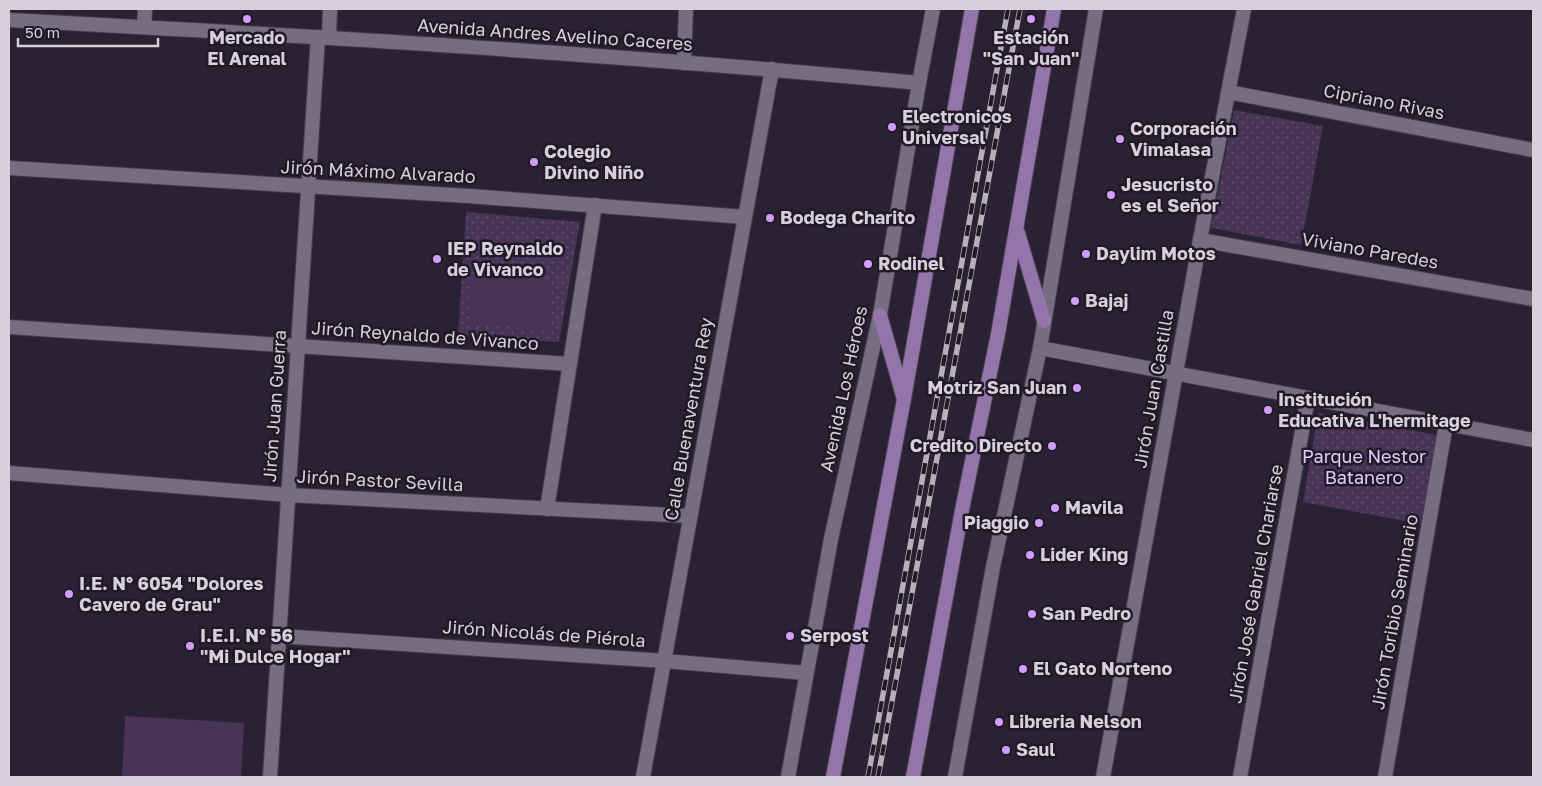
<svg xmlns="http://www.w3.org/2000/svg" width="1542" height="786" viewBox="0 0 1542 786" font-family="'Golos Text',sans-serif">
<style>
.park{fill:url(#park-dots)}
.garden{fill:#473456}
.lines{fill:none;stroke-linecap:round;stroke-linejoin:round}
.minor-casing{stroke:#453e4b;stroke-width:16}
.tertiary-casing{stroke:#453e4b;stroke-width:16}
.primary-casing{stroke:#453e4b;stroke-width:16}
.minor{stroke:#776d80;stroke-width:14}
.tertiary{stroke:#776d80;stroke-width:14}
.primary{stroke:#9375ac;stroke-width:14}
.rail-casing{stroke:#b6b0bb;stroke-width:5.5}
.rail{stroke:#211928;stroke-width:4;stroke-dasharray:11;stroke-linecap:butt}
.poi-dot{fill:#d29dfd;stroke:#211928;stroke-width:2}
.labels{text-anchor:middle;stroke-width:5;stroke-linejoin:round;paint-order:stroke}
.street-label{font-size:18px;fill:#d5d0da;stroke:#211928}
.poi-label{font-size:18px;font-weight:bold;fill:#d5d0da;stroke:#211928;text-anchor:start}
.park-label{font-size:18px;fill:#e4c9fc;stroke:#211928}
</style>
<defs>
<pattern id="park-dots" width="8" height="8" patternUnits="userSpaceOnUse" patternTransform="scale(1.25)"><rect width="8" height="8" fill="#473456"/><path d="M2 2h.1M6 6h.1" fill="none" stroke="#61506e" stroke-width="1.8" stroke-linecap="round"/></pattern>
</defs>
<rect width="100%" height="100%" fill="#2a2232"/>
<g class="park">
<path d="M 1234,110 L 1323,126 L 1301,245 L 1211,228 Z"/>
<path d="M 466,212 L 580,222 L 559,342 L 458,335 Z"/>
<path d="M 1318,413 L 1437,435 L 1421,524 L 1303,502 Z"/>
</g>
<g class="garden">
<path d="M 473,275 L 552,282 L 548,330 L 470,324 Z"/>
<path d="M 125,716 L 244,723 L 241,777 L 122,777 Z"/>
</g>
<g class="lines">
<defs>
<g id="minor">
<path d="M 9,20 C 312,36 616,54 919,83"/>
<path d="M 144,27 L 145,9"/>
<path d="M 329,37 L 330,9"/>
<path d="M 684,63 L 686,9"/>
<path d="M 1228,92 L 1533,150"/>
<path d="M 9,168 L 469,196 L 745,217"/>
<path d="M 1200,240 L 1533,299"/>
<path d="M 9,327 L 570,364"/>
<path d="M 1040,348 L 1533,440"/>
<path d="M 9,473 L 288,495 L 690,516"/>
<path d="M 547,509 L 595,205"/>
<path d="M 279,636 L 665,661 L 806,673"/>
<path d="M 270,777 L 318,37"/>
<path d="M 643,777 L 772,69"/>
<path d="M 1103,777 L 1200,240 L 1244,9"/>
<path d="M 1240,777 L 1308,398"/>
<path d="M 1385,777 L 1446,424"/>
</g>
<g id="tertiary">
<path d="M 788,777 L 831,539 L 880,315 L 919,83 L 933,9"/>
<path d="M 955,777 L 993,567 L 1040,348 L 1096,9"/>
</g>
<g id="primary">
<path d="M 1018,233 L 1044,321"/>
<path d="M 880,315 L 903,396"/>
<path d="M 833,777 L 904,399 L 972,9"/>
<path d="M 913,777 L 962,510 L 998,334 L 1054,9"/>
</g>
</defs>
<use href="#minor" class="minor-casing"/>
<use href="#tertiary" class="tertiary-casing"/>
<use href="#primary" class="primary-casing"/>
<use href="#minor" class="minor"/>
<use href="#tertiary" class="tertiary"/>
<use href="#primary" class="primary"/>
<defs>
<g id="rail">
<path d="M 868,777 L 1008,9"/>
<path d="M 878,777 L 1020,9"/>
</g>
</defs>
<use href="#rail" class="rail-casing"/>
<use href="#rail" class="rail"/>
</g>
<g class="poi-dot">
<circle cx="247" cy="19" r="5"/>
<circle cx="1031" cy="19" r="5"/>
<circle cx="892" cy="127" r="5"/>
<circle cx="1120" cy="139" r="5"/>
<circle cx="534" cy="162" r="5"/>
<circle cx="1111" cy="195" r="5"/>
<circle cx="770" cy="218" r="5"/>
<circle cx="1086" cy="254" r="5"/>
<circle cx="437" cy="259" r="5"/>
<circle cx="868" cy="264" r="5"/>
<circle cx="1075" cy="301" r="5"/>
<circle cx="1077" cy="388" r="5"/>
<circle cx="1268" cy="410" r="5"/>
<circle cx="1052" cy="446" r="5"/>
<circle cx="1055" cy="508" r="5"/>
<circle cx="1039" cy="523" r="5"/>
<circle cx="1030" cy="555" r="5"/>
<circle cx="69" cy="594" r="5"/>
<circle cx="1032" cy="614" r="5"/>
<circle cx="790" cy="636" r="5"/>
<circle cx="190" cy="646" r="5"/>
<circle cx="1023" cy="669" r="5"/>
<circle cx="999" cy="722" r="5"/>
<circle cx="1006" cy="750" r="5"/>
</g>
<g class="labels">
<g class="street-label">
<text transform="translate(555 35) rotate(4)" y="6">Avenida Andres Avelino Caceres</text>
<text transform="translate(1384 102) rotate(11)" y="6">Cipriano Rivas</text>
<text transform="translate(378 172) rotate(3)" y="6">Jirón Máximo Alvarado</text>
<text transform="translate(1370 251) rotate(10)" y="6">Viviano Paredes</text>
<text transform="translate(425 336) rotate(4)" y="6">Jirón Reynaldo de Vivanco</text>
<text transform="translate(844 389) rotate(-78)" y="6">Avenida Los Héroes</text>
<text transform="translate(1154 389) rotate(-80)" y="6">Jirón Juan Castilla</text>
<text transform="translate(275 406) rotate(-86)" y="6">Jirón Juan Guerra</text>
<text transform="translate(689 419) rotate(-80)" y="6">Calle Buenaventura Rey</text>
<text transform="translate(380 481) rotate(3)" y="6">Jirón Pastor Sevilla</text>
<text transform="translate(1256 584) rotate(-80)" y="6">Jirón José Gabriel Chariarse</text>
<text transform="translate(1395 612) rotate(-80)" y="6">Jirón Toribio Seminario</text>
<text transform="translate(544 634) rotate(4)" y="6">Jirón Nicolás de Piérola</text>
</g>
<g class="poi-label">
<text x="247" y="44" text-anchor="middle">Mercado<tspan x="247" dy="21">El Arenal</tspan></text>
<text x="1031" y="44" text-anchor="middle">Estación<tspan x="1031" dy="21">"San Juan"</tspan></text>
<text x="902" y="123">Electronicos<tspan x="902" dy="21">Universal</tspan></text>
<text x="1130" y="135">Corporación<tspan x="1130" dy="21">Vimalasa</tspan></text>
<text x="544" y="158">Colegio<tspan x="544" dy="21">Divino Niño</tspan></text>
<text x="1121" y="191">Jesucristo<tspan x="1121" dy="21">es el Señor</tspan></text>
<text x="780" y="224">Bodega Charito</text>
<text x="447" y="255">IEP Reynaldo<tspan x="447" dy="21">de Vivanco</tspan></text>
<text x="1096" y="260">Daylim Motos</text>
<text x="878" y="270">Rodinel</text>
<text x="1085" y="307">Bajaj</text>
<text x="1067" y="394" text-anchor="end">Motriz San Juan</text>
<text x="1278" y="406">Institución<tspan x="1278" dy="21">Educativa L'hermitage</tspan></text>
<text x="1042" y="452" text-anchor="end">Credito Directo</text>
<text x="1065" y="514">Mavila</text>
<text x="1029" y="529" text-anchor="end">Piaggio</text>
<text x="1040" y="561">Lider King</text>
<text x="79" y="590">I.E. N° 6054 "Dolores<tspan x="79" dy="21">Cavero de Grau"</tspan></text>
<text x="1042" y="620">San Pedro</text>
<text x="200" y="642">I.E.I. N° 56<tspan x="200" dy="21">"Mi Dulce Hogar"</tspan></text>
<text x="800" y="642">Serpost</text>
<text x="1033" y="675">El Gato Norteno</text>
<text x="1009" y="728">Libreria Nelson</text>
<text x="1016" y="756">Saul</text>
</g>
<g class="park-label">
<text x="1364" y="463">Parque Nestor<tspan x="1364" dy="21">Batanero</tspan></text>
</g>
</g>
<rect width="1542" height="786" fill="none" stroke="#d5d0da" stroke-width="20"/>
<path d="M18 38v8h140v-8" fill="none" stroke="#d5d0da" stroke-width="2.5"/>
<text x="25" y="38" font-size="15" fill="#d5d0da" stroke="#211928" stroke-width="4" paint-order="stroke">50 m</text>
</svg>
